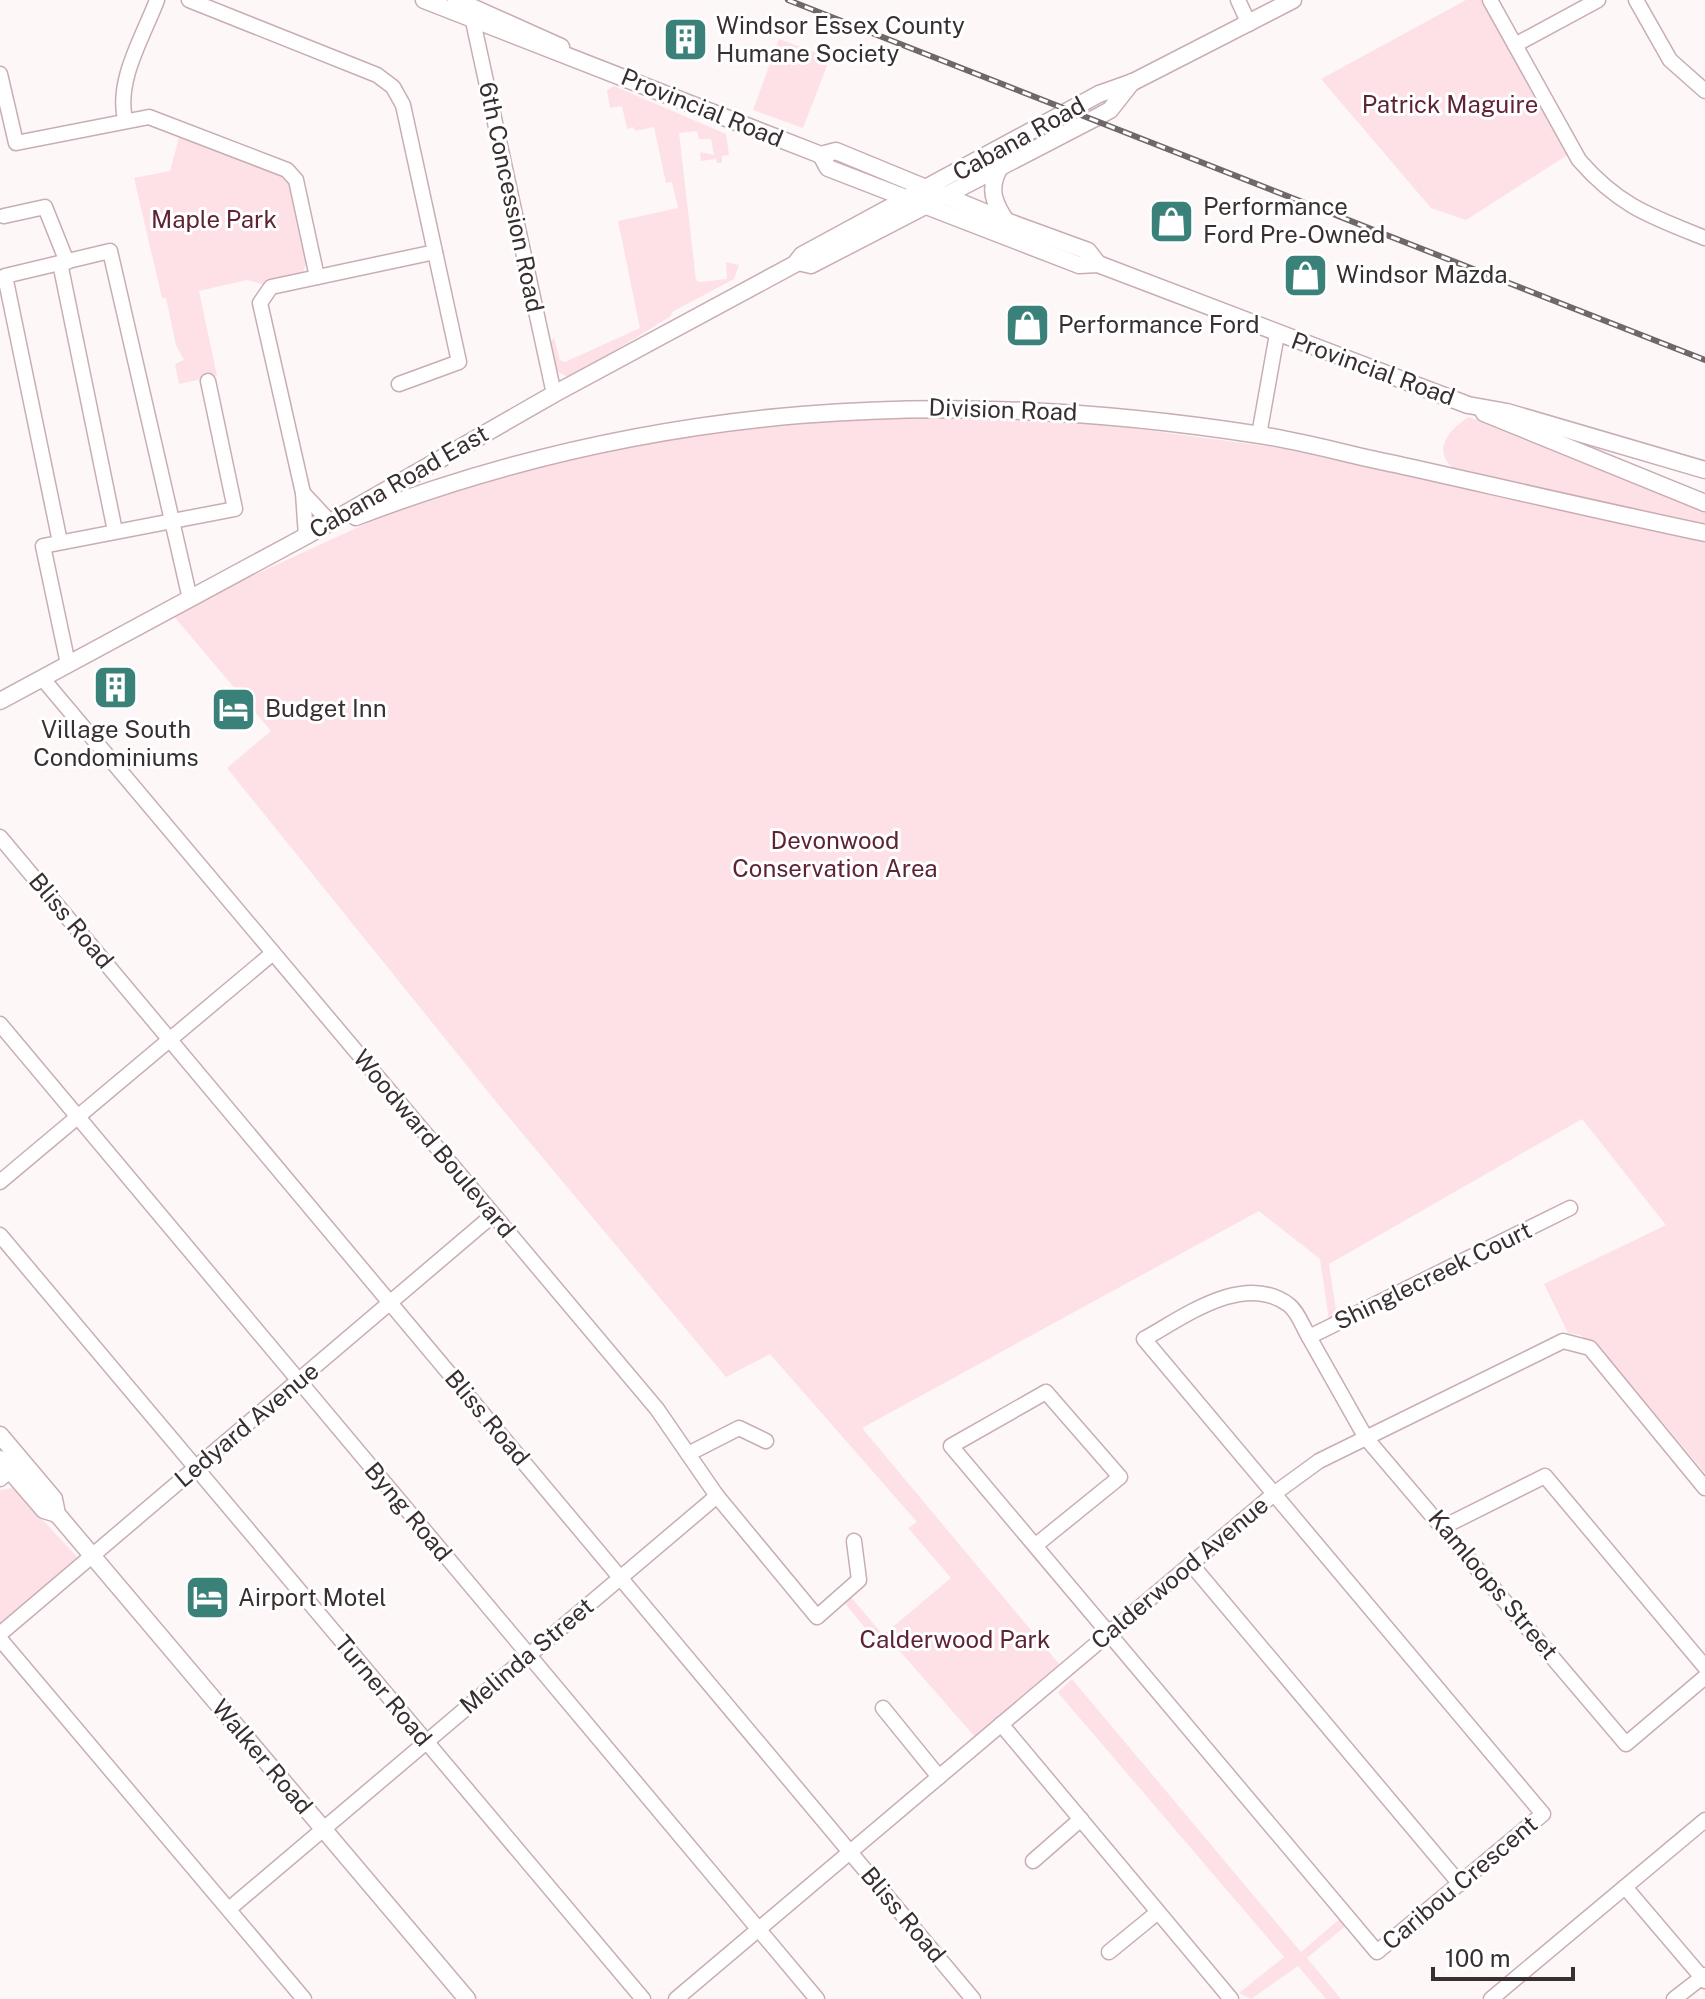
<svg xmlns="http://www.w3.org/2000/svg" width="1705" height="1999" viewBox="0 0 1705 1999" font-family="'Public Sans',sans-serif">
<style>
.green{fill:#fde1e6}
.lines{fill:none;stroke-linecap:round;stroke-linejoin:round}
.minor-casing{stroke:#c8aeb3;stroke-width:17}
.major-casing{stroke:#c8aeb3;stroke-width:19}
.minor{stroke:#fff;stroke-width:14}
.major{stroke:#fff;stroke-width:16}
.rail-casing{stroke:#706768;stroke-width:6}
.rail{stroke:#fff;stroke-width:3;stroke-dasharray:9;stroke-linecap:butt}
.labels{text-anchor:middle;stroke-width:6;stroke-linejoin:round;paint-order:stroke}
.poi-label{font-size:24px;fill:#392f31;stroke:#fff;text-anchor:start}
.park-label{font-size:24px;fill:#5e2334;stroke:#fff}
.street-label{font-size:24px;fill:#392f31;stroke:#fff}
</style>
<rect width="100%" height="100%" fill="#fdf7f8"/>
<g class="green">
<path d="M 1466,0 L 1485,0 L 1569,154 L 1466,220 L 1431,208 L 1321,79 Z"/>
<path d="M 779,39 L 830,58 L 803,128 L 753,110 Z"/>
<path d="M 614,86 L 726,134 L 729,155 L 722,156 L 722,163 L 717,163 L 716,159 L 701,161 L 700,152 L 714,155 L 711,139 L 699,139 L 697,131 L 679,133 L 696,280 L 699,282 L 727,279 L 726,262 L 739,265 L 734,279 L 672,312 L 671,316 L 570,378 L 554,370 L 549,343 L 554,338 L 560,360 L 565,362 L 640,328 L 618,221 L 678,208 L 672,182 L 666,183 L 654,127 L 635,131 L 633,127 L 627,129 L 622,106 L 610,108 L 607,90 Z"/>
<path d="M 180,134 L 285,175 L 291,183 L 307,262 L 302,274 L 265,285 L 247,280 L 199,291 L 217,376 L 179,384 L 175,364 L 184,360 L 176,345 L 166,298 L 162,298 L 134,178 L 170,171 Z"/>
<path d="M 1012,412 L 1280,448 L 1705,536 L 1705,1473 L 1601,1349 L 1580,1335 L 1568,1333 L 1544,1284 L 1666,1225 L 1582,1119 L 1329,1264 L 1337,1317 L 1329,1320 L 1320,1259 L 1259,1211 L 862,1428 L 1060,1665 L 975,1737 L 898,1649 L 874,1639 L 844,1602 L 850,1596 L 883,1635 L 951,1578 L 908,1528 L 917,1522 L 770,1354 L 726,1377 L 497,1103 L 227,768 L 271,731 L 171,613 L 413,502 L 577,453 L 796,420 Z"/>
<path d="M 1469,417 L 1705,507 L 1705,529 L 1456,471 C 1431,452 1447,430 1469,417 Z"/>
<path d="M 13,1488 L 78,1558 L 76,1564 L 0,1625 L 0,1490 Z"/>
<path d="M 1072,1679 L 1301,1952 L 1342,1917 L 1348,1924 L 1307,1958 L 1341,1999 L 1326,1999 L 1298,1966 L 1251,1999 L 1239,1993 L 1284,1957 L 1060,1695 L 1058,1692 Z"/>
</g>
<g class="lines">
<defs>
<g id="minor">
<path d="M 189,0 L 377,75 L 393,87 L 403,105 L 459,362 L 399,384"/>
<path d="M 1238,0 L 1249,24"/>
<path d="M 1490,0 L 1579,160 C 1619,206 1650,216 1705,238"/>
<path d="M 1636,0 L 1670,60 L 1705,91"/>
<path d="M 471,12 L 554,394"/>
<path d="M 1515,45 L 1598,0"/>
<path d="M 0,74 L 16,143 L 149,117 L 287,170 L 296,180 L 317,277"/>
<path d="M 125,119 C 116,80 143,37 157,0"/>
<path d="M 4,216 L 45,207 L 67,262"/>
<path d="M 60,263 L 115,531"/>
<path d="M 1259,435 L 1277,334"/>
<path d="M 303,493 L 330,522"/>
<path d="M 306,536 L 303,493 L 260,303 L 271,287 L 435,252"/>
<path d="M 60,542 L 5,276 L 110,251 L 190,599"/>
<path d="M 68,664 L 43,546 L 235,509 L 208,381"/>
<path d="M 42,678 L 657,1409 L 717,1496 L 817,1617 L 859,1580 L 854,1541"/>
<path d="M 0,837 L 973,1999"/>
<path d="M 0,1024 L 817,1999"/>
<path d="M 0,1182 L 273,953"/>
<path d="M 0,1235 L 643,1999"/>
<path d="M 1309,1337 L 1366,1438 L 1626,1744 L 1705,1677"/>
<path d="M 688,1454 L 739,1428 L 766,1441"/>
<path d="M 0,1479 L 18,1464"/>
<path d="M 1443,1527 L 1545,1476 L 1705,1667"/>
<path d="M 1036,1545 L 1120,1477 L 1046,1392 L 951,1446 L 1377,1952 L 1543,1814 L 1144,1339 C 1184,1317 1244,1271 1289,1305 C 1298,1312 1303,1327 1309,1337 L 1570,1208"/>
<path d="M 1191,1564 L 1460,1884"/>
<path d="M 0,1634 L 493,1215"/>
<path d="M 0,1639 L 304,1999"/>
<path d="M 883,1708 L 939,1777"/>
<path d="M 1001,1724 L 1231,1999"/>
<path d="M 1033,1861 L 1081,1819"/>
<path d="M 1625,1887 L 1705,1981"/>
<path d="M 229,1909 L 717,1496"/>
<path d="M 1109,1952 L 1158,1912"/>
<path d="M 676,1999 L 1275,1493 L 1319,1461 L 1563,1341 L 1590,1348 L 1705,1488"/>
<path d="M 1491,1999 L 1705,1820"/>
<path d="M 1674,1999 L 1705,1975"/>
</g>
<g id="major">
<path d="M 424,0 L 821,155 L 836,151 L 1006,221 L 1088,251 L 1098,264"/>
<path d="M 456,0 L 561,47"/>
<path d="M 821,155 L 828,168 L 1079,265 L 1098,264 L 1468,405 L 1507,412 L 1705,470"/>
<path d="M 999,169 C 988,189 994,203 1006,221"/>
<path d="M 798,262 L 811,265 L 1099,116 L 1110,110 L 1132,82"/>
<path d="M 1484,413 L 1705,503"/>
<path d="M 356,517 C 652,403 948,386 1260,435 C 1305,442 1350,455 1395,464 C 1498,487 1601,511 1705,533"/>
<path d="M 0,701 L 306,536 L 554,394 L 795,264 L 802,255 L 1099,94 L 1133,82 L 1293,0"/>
<path d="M 0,1435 L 54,1499 L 57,1514 L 467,1999"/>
<path d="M 0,1459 L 44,1510 L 57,1514"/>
</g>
</defs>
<use href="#minor" class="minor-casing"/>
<use href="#major" class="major-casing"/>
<use href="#minor" class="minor"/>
<use href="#major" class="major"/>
<defs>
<path id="rail" d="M 788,0 L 1705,360"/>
</defs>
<use href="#rail" class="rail-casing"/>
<use href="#rail" class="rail"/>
</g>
<defs>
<symbol id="building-square" viewBox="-11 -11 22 22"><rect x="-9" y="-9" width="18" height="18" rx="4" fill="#3a8179" stroke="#fff"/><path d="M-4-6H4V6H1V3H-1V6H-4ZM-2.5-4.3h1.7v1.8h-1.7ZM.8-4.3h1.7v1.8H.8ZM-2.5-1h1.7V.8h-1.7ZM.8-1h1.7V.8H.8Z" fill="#fff"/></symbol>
<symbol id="shop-square" viewBox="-11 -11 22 22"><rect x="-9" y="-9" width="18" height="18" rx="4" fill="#3a8179" stroke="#fff"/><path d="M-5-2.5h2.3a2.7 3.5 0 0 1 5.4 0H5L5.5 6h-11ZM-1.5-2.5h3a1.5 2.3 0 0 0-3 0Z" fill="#fff"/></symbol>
<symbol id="hotel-square" viewBox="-11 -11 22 22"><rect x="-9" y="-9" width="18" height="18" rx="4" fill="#3a8179" stroke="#fff"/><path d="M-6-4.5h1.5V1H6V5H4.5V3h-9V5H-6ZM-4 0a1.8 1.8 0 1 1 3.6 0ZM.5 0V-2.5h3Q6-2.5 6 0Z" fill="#fff"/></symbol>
</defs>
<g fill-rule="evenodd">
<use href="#building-square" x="660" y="14" width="51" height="51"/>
<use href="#shop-square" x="1146" y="196" width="51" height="51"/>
<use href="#shop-square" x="1280" y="250" width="51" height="51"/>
<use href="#shop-square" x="1002" y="300" width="51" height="51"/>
<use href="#building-square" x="90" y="662" width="51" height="51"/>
<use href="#hotel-square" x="208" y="684" width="51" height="51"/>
<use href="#hotel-square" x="182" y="1572" width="51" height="51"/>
</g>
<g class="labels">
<g class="poi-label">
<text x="716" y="34">Windsor Essex County<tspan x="716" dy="28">Humane Society</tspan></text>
<text x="1203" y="215">Performance<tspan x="1203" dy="28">Ford Pre-Owned</tspan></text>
<text x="1336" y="283">Windsor Mazda</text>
<text x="1058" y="333">Performance Ford</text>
<text x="265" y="717">Budget Inn</text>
<text x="116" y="738" text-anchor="middle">Village South<tspan x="116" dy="28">Condominiums</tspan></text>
<text x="238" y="1606">Airport Motel</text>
</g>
<g class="park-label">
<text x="1450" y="113">Patrick Maguire</text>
<text x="214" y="228">Maple Park</text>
<text x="835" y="849">Devonwood<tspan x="835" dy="28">Conservation Area</tspan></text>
<text x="955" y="1648">Calderwood Park</text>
</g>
<g class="street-label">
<text transform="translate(702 108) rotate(22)" y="8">Provincial Road</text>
<text transform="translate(1019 139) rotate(-29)" y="8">Cabana Road</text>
<text transform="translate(511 197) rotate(78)" y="8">6th Concession Road</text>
<text transform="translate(1373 369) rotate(20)" y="8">Provincial Road</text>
<text transform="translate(1003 410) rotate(2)" y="8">Division Road</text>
<text transform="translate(399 482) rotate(-30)" y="8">Cabana Road East</text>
<text transform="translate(71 921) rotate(50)" y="8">Bliss Road</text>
<text transform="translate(434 1144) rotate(50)" y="8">Woodward Boulevard</text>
<text transform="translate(1433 1276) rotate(-26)" y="8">Shinglecreek Court</text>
<text transform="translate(487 1418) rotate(50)" y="8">Bliss Road</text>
<text transform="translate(247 1425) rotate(-40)" y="8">Ledyard Avenue</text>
<text transform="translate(408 1512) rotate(50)" y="8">Byng Road</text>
<text transform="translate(1180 1573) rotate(-40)" y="8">Calderwood Avenue</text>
<text transform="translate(1493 1585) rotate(50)" y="8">Kamloops Street</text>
<text transform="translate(527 1656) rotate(-40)" y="8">Melinda Street</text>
<text transform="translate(383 1691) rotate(50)" y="8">Turner Road</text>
<text transform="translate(262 1757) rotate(50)" y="8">Walker Road</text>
<text transform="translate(1460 1883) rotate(-40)" y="8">Caribou Crescent</text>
<text transform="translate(903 1915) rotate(50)" y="8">Bliss Road</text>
</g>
</g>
<path d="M1433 1967v12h140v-12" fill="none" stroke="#392f31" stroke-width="4"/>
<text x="1445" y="1967" font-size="24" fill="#392f31" stroke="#ffffff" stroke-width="6" paint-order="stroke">100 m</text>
</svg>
